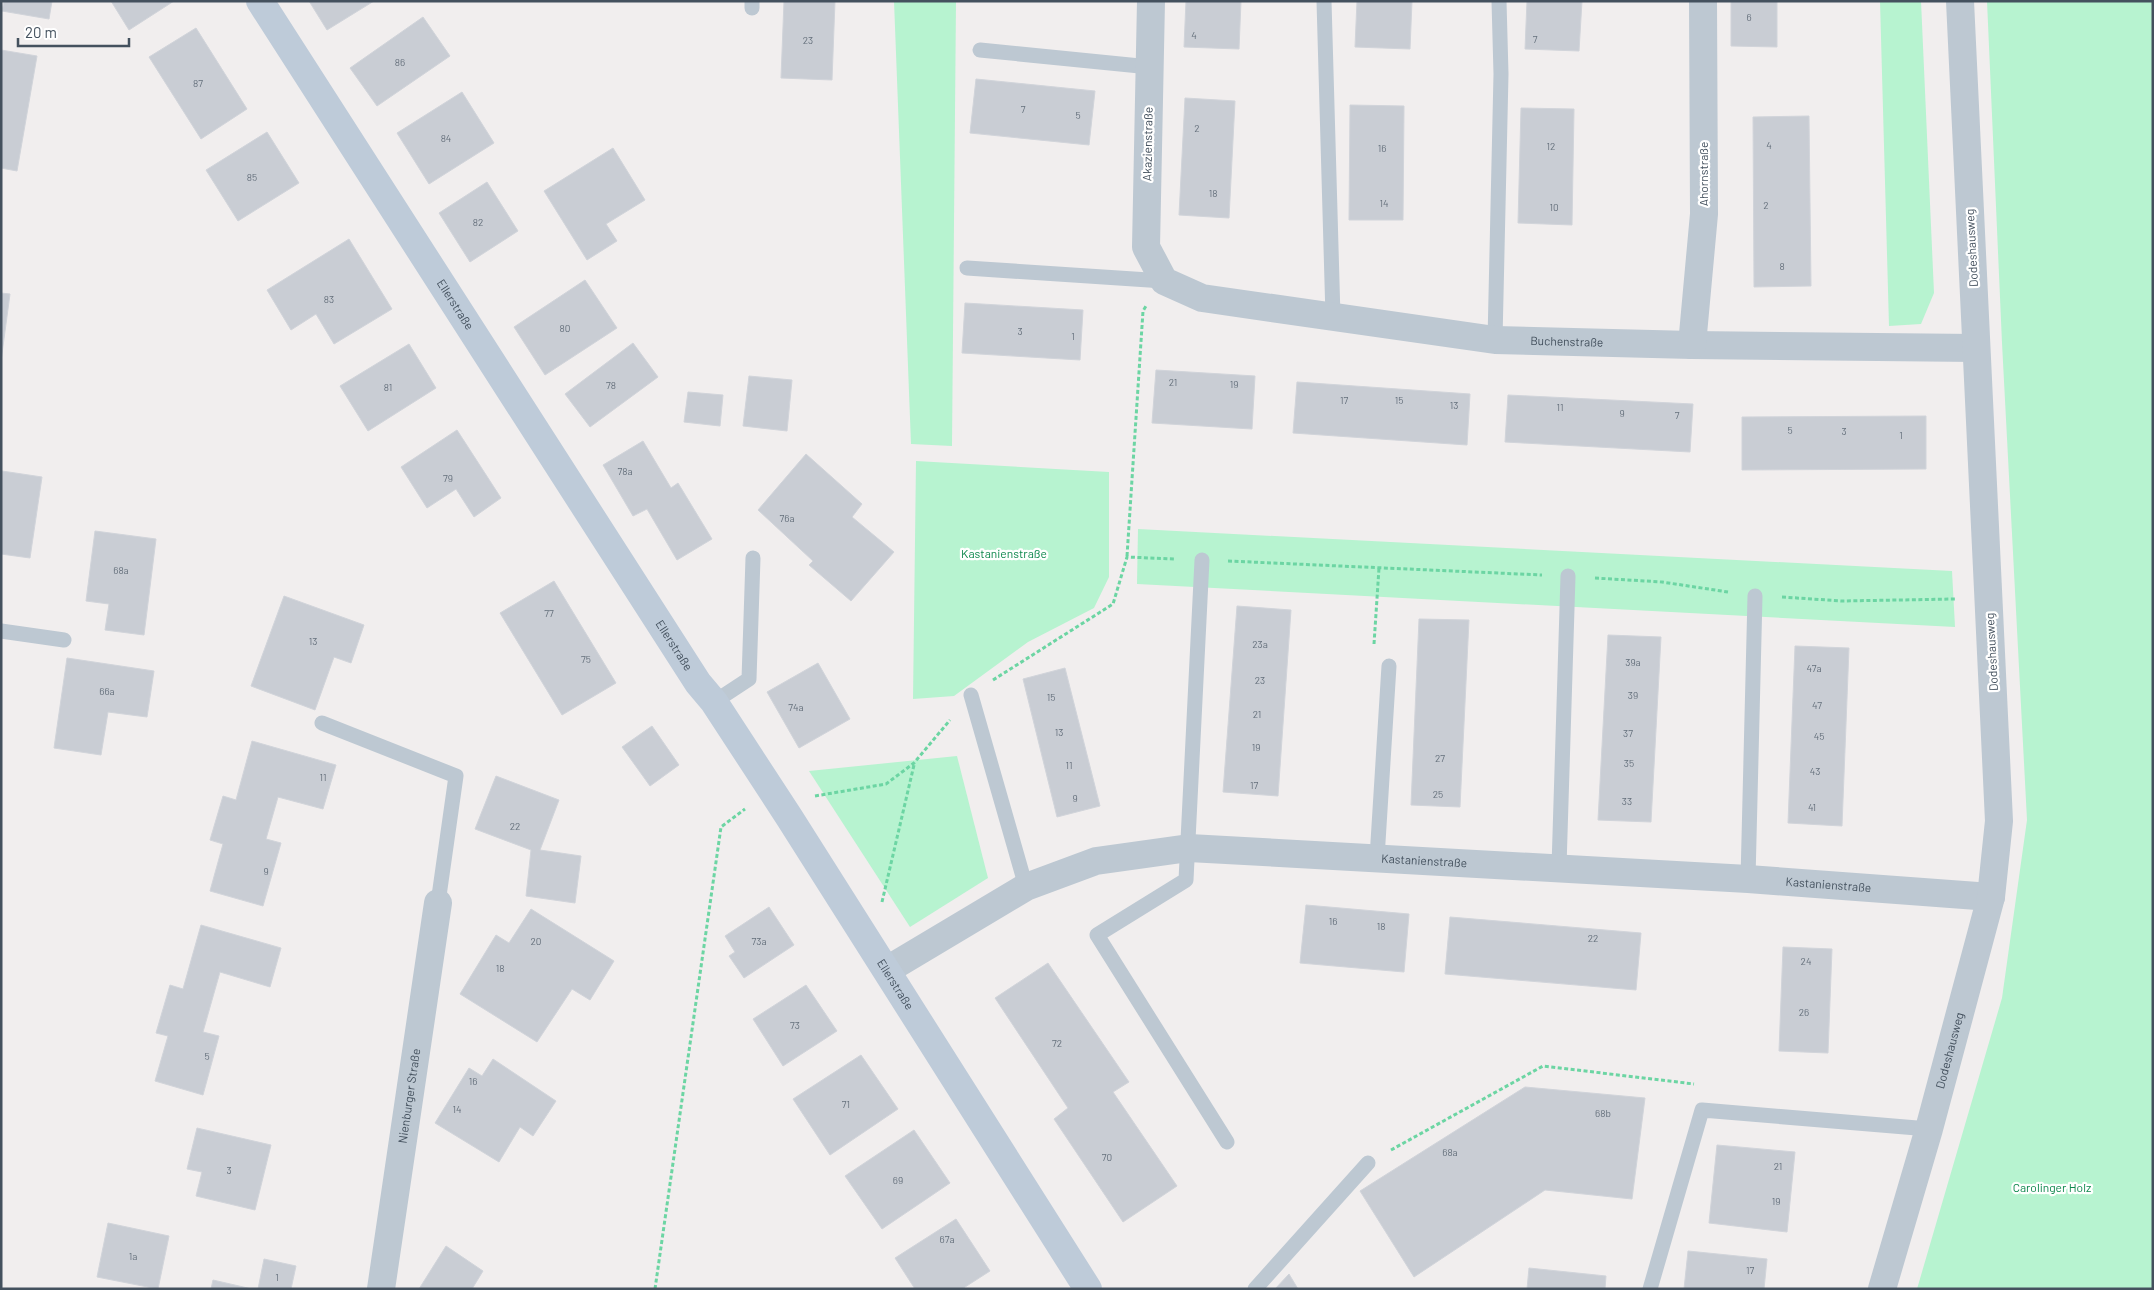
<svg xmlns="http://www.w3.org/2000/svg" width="2154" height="1290" viewBox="0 0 2154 1290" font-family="Barlow,sans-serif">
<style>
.green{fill:#b7f3d0}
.building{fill:#c9cdd4;stroke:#d1d4da}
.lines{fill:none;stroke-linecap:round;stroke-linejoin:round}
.path{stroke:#6cd5a3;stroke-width:3;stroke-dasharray:4 2.5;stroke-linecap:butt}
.lane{stroke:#bdc8d2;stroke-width:15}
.street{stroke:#bdc8d2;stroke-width:28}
.secondary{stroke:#becbd9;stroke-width:28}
.labels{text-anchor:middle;stroke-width:4.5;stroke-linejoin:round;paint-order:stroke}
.number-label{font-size:10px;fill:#65707c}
.street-label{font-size:12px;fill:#44515e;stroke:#fff}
.park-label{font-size:12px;fill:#0d874c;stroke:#fff}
</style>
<rect width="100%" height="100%" fill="#f1eeee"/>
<g class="green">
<path d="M 894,1 L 956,1 L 952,446 L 911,444 Z"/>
<path d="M 1880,1 L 1921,1 L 1934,293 L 1921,324 L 1889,326 Z"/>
<path d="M 1987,1 L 2153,1 L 2153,1289 L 1917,1289 L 2002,998 L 2027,820 L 2002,343 Z"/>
<path d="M 916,461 L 1109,472 L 1109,577 L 1094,608 L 1028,642 L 954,696 L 913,699 Z"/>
<path d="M 1138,529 L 1952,571 L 1955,627 L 1137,584 Z"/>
<path d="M 957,756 L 988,878 L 910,927 L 809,771 Z"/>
</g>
<g class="building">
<path d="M 4,1 L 52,1 L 49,19 L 2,11 Z"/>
<path d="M 111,1 L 174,1 L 129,30 Z"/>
<path d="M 309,1 L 374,1 L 327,30 Z"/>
<path d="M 784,1 L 835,1 L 832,80 L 781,78 Z"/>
<path d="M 1186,1 L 1241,1 L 1239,49 L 1184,47 Z"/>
<path d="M 1357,1 L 1412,1 L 1410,49 L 1355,47 Z"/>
<path d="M 1527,1 L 1582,1 L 1579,51 L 1525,49 Z"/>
<path d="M 1731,1 L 1777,1 L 1777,47 L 1731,46 Z"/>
<path d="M 423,17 L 450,56 L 377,106 L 350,68 Z"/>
<path d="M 196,28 L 247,109 L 201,139 L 149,57 Z"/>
<path d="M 1,50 L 37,56 L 17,171 L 1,168 Z"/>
<path d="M 976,79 L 1095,91 L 1089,145 L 970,133 Z"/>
<path d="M 462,92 L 494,143 L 429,184 L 397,133 Z"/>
<path d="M 1185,98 L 1235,101 L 1229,218 L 1179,215 Z"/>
<path d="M 1350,105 L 1404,106 L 1403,220 L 1349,220 Z"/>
<path d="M 1521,108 L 1574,109 L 1572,225 L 1518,223 Z"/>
<path d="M 1809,116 L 1811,286 L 1754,287 L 1753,117 Z"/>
<path d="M 267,132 L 299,183 L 238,221 L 206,170 Z"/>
<path d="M 613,148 L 645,200 L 606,224 L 617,241 L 587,260 L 544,191 Z"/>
<path d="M 487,182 L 518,231 L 470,262 L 439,213 Z"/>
<path d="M 349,239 L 392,309 L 334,344 L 316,314 L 291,330 L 267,290 Z"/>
<path d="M 585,280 L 617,328 L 545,375 L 514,327 Z"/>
<path d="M 1,293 L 10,294 L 1,361 Z"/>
<path d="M 965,303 L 1083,310 L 1080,360 L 962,353 Z"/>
<path d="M 633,343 L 658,377 L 590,427 L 565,394 Z"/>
<path d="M 409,344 L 436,388 L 368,431 L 340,386 Z"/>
<path d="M 1156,370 L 1255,376 L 1252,429 L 1152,423 Z"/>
<path d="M 749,376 L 792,380 L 787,431 L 743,426 Z"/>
<path d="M 1297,382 L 1470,394 L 1467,445 L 1293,433 Z"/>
<path d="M 688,392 L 723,395 L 720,426 L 684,422 Z"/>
<path d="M 1508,395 L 1693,404 L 1690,452 L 1505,442 Z"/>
<path d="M 1926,416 L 1926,469 L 1742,470 L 1742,417 Z"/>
<path d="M 457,430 L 501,498 L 474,517 L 456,489 L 427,508 L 401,467 Z"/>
<path d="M 643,441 L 671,488 L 678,483 L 712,539 L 677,560 L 647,509 L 633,516 L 603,465 Z"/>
<path d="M 806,454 L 862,504 L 852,517 L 894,552 L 851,601 L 809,565 L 813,561 L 758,510 Z"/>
<path d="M 2,471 L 42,477 L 30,558 L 1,554 Z"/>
<path d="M 95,531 L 156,539 L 144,635 L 105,630 L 109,604 L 86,601 Z"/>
<path d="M 554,581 L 616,683 L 562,715 L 500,613 Z"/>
<path d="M 284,596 L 364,625 L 351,663 L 334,657 L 315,710 L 251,686 Z"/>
<path d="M 1237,606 L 1291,610 L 1278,796 L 1223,792 Z"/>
<path d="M 1419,619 L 1469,620 L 1460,807 L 1411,805 Z"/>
<path d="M 1608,635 L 1661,637 L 1651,822 L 1598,820 Z"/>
<path d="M 1795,646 L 1849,648 L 1842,826 L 1788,823 Z"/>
<path d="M 67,658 L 154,671 L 147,717 L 108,712 L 101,755 L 54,748 Z"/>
<path d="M 818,663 L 850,719 L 799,748 L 767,692 Z"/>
<path d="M 1065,668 L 1100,806 L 1057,817 L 1023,679 Z"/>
<path d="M 652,726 L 679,765 L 650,786 L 622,747 Z"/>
<path d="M 252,741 L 336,765 L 323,809 L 278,797 L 266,839 L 281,843 L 263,906 L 210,891 L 223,844 L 210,840 L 223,796 L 236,800 Z"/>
<path d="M 496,776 L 559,800 L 540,850 L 581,856 L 575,903 L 526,896 L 531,850 L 475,829 Z"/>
<path d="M 1306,905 L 1409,914 L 1404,972 L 1300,963 Z"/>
<path d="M 769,907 L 794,945 L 744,978 L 729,956 L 735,952 L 725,936 Z"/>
<path d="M 531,909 L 614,961 L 590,1000 L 572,989 L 537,1042 L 460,994 L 496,935 L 509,943 Z"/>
<path d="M 1450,917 L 1641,933 L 1636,990 L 1445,974 Z"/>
<path d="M 201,925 L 281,948 L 270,987 L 220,972 L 203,1032 L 219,1036 L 203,1095 L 155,1081 L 168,1036 L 156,1033 L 170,985 L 183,989 Z"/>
<path d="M 1783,947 L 1832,949 L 1828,1053 L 1779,1051 Z"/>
<path d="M 1048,963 L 1129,1082 L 1113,1092 L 1177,1186 L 1123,1222 L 1054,1119 L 1068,1108 L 995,998 Z"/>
<path d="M 806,985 L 837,1031 L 783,1066 L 753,1019 Z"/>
<path d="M 861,1055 L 898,1109 L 830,1155 L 793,1099 Z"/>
<path d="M 493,1059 L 556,1101 L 533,1136 L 520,1127 L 499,1162 L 435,1123 L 469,1068 L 482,1076 Z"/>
<path d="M 1525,1087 L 1645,1098 L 1632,1199 L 1545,1190 L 1414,1277 L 1360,1191 Z"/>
<path d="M 197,1128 L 271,1145 L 255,1210 L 196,1196 L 202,1172 L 187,1169 Z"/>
<path d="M 914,1130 L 950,1183 L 882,1229 L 845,1176 Z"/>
<path d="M 1717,1145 L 1795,1152 L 1787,1232 L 1709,1223 Z"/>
<path d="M 956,1219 L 990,1271 L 962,1289 L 915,1289 L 895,1258 Z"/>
<path d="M 108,1223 L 169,1236 L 158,1289 L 97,1277 Z"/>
<path d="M 446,1246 L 483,1271 L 472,1289 L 419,1289 Z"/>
<path d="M 1688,1251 L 1767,1259 L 1764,1289 L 1684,1289 Z"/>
<path d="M 264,1259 L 296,1266 L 291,1289 L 258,1289 Z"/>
<path d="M 1529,1268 L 1606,1276 L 1605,1289 L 1527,1289 Z"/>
<path d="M 1289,1274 L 1298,1289 L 1275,1289 Z"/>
<path d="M 213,1280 L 252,1289 L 211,1289 Z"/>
</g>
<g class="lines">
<g class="path">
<path d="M 1127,556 L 1143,311 L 1146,306"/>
<path d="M 1228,561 L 1542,575"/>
<path d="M 1595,578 L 1662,582 L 1728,592"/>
<path d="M 1782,597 L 1842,601 L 1955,599"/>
<path d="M 1374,644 L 1379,568"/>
<path d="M 993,680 L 1113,604 L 1127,557 L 1174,559"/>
<path d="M 815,796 L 886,784 L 914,763 L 950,720"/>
<path d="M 882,902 L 914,765"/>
<path d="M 1391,1150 L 1543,1066 L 1694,1084"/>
<path d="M 655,1289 L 721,827 L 745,809"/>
</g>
<g class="lane">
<path d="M 1324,1 L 1333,317"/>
<path d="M 752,8 L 752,1"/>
<path d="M 980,50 L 1150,67"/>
<path d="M 967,268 L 1164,281"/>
<path d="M 1495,340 L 1501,74 L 1499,1"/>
<path d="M 1202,560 L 1186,880 L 1097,935 L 1227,1142"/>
<path d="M 1,631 L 64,640"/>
<path d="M 971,695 L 1026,887"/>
<path d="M 714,702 L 749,679 L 753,558"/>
<path d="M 322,723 L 456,776 L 438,903"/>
<path d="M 1377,858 L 1389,666"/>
<path d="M 1559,867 L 1568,576"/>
<path d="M 1748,879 L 1755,596"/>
<path d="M 1255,1289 L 1368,1163"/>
<path d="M 1650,1289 L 1702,1110 L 1929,1129"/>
</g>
<g class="street">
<path id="s1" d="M 1151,1 L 1146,247 L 1164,281 L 1202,298 L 1495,340 L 1692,345 L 1976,348"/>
<path d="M 1692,345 L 1704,214 L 1703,1"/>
<path id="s2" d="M 887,970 L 1026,887 L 1096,861 L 1189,848 L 1748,879 L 1991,897"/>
<path id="s3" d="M 381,1289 L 438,903"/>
<path id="s4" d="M 1882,1289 L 1929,1129 L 1991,897 L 1999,821 L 1960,1"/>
</g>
<path class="secondary" id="s5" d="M 260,1 L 698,683 L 714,702 L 789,817 L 1088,1289"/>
</g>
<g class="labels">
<g class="number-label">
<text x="1749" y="21">6</text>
<text x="1194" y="39">4</text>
<text x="1535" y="43">7</text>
<text x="808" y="44">23</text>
<text x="400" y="66">86</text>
<text x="198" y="87">87</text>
<text x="1023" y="113">7</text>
<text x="1078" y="119">5</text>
<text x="1197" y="132">2</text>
<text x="446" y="142">84</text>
<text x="1769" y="149">4</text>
<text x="1551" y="150">12</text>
<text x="1382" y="152">16</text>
<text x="252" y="181">85</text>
<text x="1213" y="197">18</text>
<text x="1384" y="207">14</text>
<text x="1766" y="209">2</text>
<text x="1554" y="211">10</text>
<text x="478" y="226">82</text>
<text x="1782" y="270">8</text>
<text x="329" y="303">83</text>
<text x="565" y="332">80</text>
<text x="1020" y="335">3</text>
<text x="1073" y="340">1</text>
<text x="1173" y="386">21</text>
<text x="1234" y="388">19</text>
<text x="611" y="389">78</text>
<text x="388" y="391">81</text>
<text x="1344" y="404">17</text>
<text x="1399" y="404">15</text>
<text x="1454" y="409">13</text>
<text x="1560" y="411">11</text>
<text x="1622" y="417">9</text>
<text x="1677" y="419">7</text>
<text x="1790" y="434">5</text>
<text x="1844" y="435">3</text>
<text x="1901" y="439">1</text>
<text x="625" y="475">78a</text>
<text x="448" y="482">79</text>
<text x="787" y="522">76a</text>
<text x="121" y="574">68a</text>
<text x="549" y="617">77</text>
<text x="313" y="645">13</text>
<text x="1260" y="648">23a</text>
<text x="586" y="663">75</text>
<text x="1633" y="666">39a</text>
<text x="1814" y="672">47a</text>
<text x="1260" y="684">23</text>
<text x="107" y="695">66a</text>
<text x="1633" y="699">39</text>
<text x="1051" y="701">15</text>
<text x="1817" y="709">47</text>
<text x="796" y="711">74a</text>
<text x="1257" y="718">21</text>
<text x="1059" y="736">13</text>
<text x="1628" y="737">37</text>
<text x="1819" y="740">45</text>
<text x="1256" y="751">19</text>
<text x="1440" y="762">27</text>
<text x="1629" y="767">35</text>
<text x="1069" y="769">11</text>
<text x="1815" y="775">43</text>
<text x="323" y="781">11</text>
<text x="1254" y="789">17</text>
<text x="1438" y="798">25</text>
<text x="1075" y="802">9</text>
<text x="1627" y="805">33</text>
<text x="1812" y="811">41</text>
<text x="515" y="830">22</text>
<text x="266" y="875">9</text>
<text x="1333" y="925">16</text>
<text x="1381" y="930">18</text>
<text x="1593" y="942">22</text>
<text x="536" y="945">20</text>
<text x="759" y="945">73a</text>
<text x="1806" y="965">24</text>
<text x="500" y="972">18</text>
<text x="1804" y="1016">26</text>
<text x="795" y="1029">73</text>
<text x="1057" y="1047">72</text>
<text x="207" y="1060">5</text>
<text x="473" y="1085">16</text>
<text x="846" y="1108">71</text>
<text x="457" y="1113">14</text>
<text x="1603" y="1117">68b</text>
<text x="1450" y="1156">68a</text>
<text x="1107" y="1161">70</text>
<text x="1778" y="1170">21</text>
<text x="229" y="1174">3</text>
<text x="898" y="1184">69</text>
<text x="1776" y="1205">19</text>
<text x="947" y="1243">67a</text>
<text x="133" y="1260">1a</text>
<text x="1750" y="1274">17</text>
<text x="277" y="1281">1</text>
</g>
<g class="street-label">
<text transform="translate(1148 144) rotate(-89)" y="4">Akazienstraße</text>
<text transform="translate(1704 174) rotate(-90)" y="4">Ahornstraße</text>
<text transform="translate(1972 248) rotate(-93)" y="4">Dodeshausweg</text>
<text dy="4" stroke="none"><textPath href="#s5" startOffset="361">Ellerstraße</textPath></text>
<text dy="4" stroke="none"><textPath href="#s1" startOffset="694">Buchenstraße</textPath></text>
<text dy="4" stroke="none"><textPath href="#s5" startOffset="766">Ellerstraße</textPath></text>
<text transform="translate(1992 652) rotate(-93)" y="4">Dodeshausweg</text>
<text dy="4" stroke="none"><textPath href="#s2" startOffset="566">Kastanienstraße</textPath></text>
<text dy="4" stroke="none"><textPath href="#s2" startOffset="971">Kastanienstraße</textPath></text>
<text dy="4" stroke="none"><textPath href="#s5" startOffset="1171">Ellerstraße</textPath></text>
<text dy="4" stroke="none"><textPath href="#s4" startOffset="248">Dodeshausweg</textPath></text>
<text dy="4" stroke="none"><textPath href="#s3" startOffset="195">Nienburger Straße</textPath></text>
</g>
<g class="park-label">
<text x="1004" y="558">Kastanienstraße</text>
<text x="2052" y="1192">Carolinger Holz</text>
</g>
</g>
<rect width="2154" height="1290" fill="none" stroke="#44515e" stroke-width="5"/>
<path d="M18 38v8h111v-8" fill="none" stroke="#44515e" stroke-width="2.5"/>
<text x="25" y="38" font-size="15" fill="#44515e" stroke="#ffffff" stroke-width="4" paint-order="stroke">20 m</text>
</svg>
